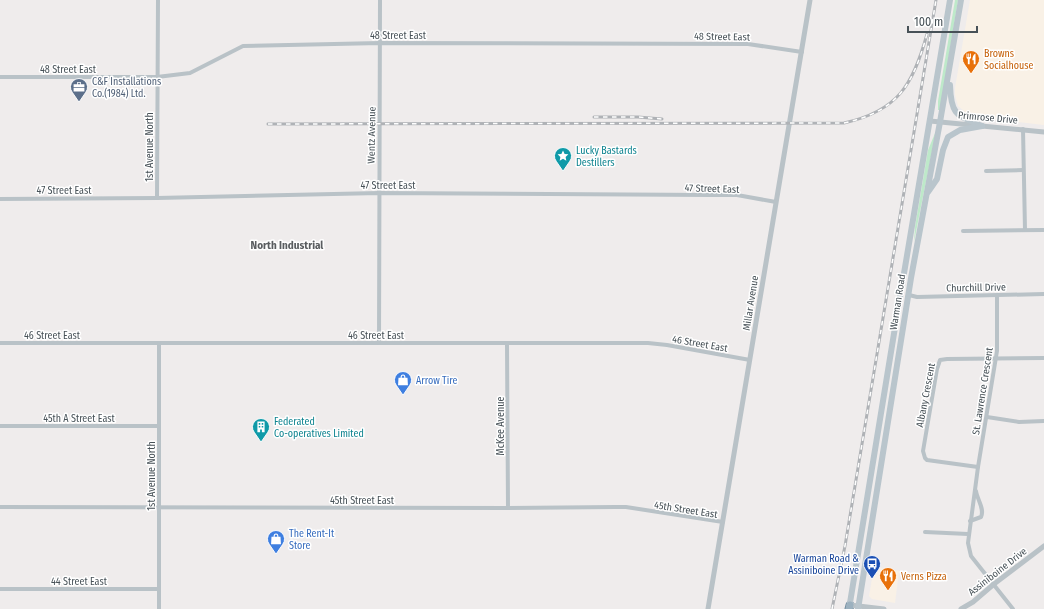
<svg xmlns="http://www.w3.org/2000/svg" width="1044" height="609" viewBox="0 0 1044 609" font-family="'Fira Sans Condensed',sans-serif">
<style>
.commercial{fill:#f9f1e6}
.green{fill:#bee9ca}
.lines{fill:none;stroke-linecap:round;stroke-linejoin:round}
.trunk-casing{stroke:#748fa2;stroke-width:9}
.minor{stroke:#b9c2c7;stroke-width:4}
.tertiary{stroke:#b9c2c7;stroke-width:5}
.secondary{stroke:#b9c5cc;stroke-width:6}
.trunk{stroke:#9cb1bf;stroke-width:7}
.rail-casing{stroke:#afb2b6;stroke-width:3}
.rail{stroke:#fff;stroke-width:1.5;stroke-dasharray:4.5;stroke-linecap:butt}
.labels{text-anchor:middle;stroke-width:3;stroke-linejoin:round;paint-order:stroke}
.street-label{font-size:10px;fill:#475157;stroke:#fff}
.food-label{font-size:10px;fill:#c56008;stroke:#fff;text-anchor:start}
.service-label{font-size:10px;fill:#4e5e75;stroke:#fff;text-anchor:start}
.culture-label{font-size:10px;fill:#0d838f;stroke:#fff;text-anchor:start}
.shop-label{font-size:10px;fill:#366cbe;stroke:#fff;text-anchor:start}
.transit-label{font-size:10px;fill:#164399;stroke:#fff;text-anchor:end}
.neighbourhood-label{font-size:11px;font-weight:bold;fill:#5a5d60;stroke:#fff}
</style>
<rect width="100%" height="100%" fill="#efecec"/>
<g class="commercial">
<path d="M 970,0 L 1044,0 L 1044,125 L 973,117 L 964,111 L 958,106 L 955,95 L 955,88 Z"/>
<path d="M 874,567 L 899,571 L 895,603 L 872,599 L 869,596 Z"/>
</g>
<g class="green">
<path d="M 955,0 L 958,0 L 940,110 L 938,110 L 938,101 Z"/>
<path d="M 936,131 L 914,242 L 915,227 L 928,150 Z"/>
</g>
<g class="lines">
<defs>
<path id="trunk" d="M 849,609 L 850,605"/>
</defs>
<use href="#trunk" class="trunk-casing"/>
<g class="minor">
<path d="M 0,77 L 157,77 L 190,73 L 243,46 L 380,43 L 748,44 L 802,52"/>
<path d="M 1023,129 L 1025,230"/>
<path d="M 986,171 L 1023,170"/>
<path d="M 157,198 L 158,0"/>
<path d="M 0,199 L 157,198 L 379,193 L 709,195 L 737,195 L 776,202"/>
<path d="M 963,231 L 1044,230"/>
<path d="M 909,295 L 917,297 L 1044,294"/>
<path d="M 997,295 L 997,351 L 978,467 L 968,543 L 971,556 L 1013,609"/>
<path d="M 0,343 L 648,343 L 667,345 L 750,360"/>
<path d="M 379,343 L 380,0"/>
<path d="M 507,344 L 508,508"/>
<path d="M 987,417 L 1019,422 L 1044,421"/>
<path d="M 0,426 L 159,426"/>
<path d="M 978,467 L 927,460 L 925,458 L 923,451 L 937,369 L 940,360 L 947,359 L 1044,358"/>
<path d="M 0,507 L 508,508 L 615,507 L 626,507 L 723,522"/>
<path d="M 970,521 L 981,517 C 985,509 977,499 976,491"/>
<path d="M 925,532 L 968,534"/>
<path d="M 0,589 L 159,589"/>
<path d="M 159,609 L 159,344"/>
</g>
<g class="tertiary">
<path d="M 930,121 L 1044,132"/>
<path d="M 850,605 L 884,609"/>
<path d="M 708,609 L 810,0"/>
<path d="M 961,609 L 973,602 L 994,584 L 1044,546"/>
</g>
<g class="secondary">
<path d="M 950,85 C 951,116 957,115 982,126"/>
<path d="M 928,192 L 937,179 L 943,150 L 948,137 L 960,130 L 982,126"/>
<path d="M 849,609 L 899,303 L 950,0"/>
<path d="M 858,609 L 911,278 L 940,122 L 961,0"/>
</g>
<use href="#trunk" class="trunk"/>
<defs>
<g id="rail">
<path d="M 594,117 L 638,117 L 662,119"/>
<path d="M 268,124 L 844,123 C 898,111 913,85 927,34"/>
<path d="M 832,609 L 845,546 L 936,0"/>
</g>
</defs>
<use href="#rail" class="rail-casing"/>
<use href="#rail" class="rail"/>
</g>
<defs>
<symbol id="restaurant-pin" viewBox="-11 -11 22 30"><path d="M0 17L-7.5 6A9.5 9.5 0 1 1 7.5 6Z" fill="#e8710a" stroke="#fff"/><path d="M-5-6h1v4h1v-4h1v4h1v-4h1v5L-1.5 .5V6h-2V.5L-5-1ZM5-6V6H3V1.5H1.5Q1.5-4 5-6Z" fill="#fff"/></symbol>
<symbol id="office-pin" viewBox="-11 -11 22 30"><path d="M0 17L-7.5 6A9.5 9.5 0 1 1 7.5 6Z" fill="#5c6f8a" stroke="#fff"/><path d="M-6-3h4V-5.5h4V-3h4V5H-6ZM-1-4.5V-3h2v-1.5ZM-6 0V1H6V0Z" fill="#fff"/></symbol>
<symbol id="sight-pin" viewBox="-11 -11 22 30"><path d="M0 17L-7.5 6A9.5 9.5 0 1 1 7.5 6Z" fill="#0f9aa8" stroke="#fff"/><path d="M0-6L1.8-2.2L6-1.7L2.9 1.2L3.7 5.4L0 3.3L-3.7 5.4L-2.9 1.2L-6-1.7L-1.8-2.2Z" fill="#fff"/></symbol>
<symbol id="shop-pin" viewBox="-11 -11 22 30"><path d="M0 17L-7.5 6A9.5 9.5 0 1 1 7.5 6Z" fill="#3f7fe0" stroke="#fff"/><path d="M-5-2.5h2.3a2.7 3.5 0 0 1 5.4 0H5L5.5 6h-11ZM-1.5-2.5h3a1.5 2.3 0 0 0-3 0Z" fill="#fff"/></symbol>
<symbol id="building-pin" viewBox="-11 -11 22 30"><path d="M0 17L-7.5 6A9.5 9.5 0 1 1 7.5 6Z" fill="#0f9aa8" stroke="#fff"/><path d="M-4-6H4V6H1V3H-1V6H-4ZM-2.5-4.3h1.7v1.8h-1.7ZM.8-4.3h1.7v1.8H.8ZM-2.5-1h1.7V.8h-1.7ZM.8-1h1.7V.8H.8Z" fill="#fff"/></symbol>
<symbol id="bus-pin" viewBox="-11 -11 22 30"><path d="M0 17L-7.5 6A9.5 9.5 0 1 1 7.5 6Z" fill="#1a4fb4" stroke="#fff"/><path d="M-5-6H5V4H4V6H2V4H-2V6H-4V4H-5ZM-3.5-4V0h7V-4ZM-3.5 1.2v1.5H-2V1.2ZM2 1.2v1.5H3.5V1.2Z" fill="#fff"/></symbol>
</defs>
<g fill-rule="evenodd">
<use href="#restaurant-pin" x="961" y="49" width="20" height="27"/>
<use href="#office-pin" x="69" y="77" width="20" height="27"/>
<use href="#sight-pin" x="553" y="146" width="20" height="27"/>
<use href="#shop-pin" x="393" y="370" width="20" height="27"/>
<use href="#building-pin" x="251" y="417" width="20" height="27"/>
<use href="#shop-pin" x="266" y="529" width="20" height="27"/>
<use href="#bus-pin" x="862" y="554" width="20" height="27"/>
<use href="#restaurant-pin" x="878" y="566" width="20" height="27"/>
</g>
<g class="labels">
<g class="street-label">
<text x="398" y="39">48 Street East</text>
<text transform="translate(722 36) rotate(1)" y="4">48 Street East</text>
<text x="68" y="73">48 Street East</text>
<text transform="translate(988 117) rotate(5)" y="4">Primrose Drive</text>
<text transform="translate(371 135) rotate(-89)" y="4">Wentz Avenue</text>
<text transform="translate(149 147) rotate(-90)" y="4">1st Avenue North</text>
<text x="388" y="189">47 Street East</text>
<text transform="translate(712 188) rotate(2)" y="4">47 Street East</text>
<text x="64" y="194">47 Street East</text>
<text transform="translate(976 287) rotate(-1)" y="4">Churchill Drive</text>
<text transform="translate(897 302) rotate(-81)" y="4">Warman Road</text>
<text transform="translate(750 303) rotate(-81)" y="4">Millar Avenue</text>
<text x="52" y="339">46 Street East</text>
<text x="376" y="339">46 Street East</text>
<text transform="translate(700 343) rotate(10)" y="4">46 Street East</text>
<text transform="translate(982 391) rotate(-81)" y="4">St. Lawrence Crescent</text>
<text transform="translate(925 395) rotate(-79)" y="4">Albany Crescent</text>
<text x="79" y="422">45th A Street East</text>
<text transform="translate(500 426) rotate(-90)" y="4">McKee Avenue</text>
<text transform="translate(151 476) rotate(-90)" y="4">1st Avenue North</text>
<text x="362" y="504">45th Street East</text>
<text transform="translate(686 509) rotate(9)" y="4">45th Street East</text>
<text transform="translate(997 571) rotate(-38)" y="4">Assiniboine Drive</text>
<text x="79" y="585">44 Street East</text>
</g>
<g class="food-label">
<text x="984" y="57">Browns<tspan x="984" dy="12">Socialhouse</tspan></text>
<text x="901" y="580">Verns Pizza</text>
</g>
<g class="service-label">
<text x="92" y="85">C&amp;F Installations<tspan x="92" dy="12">Co.(1984) Ltd.</tspan></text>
</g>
<g class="culture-label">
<text x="576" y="154">Lucky Bastards<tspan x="576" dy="12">Destillers</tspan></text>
<text x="274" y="425">Federated<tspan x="274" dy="12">Co-operatives Limited</tspan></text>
</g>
<g class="shop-label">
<text x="416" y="384">Arrow Tire</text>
<text x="289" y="537">The Rent-It<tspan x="289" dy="12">Store</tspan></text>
</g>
<g class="transit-label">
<text x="859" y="562">Warman Road &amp;<tspan x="859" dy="12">Assiniboine Drive</tspan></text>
</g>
<g class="neighbourhood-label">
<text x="287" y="249">North Industrial</text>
</g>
</g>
<path d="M908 26v6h69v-6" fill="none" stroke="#475157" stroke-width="2"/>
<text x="914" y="26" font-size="12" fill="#475157" stroke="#ffffff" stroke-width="3" paint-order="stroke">100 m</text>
</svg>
